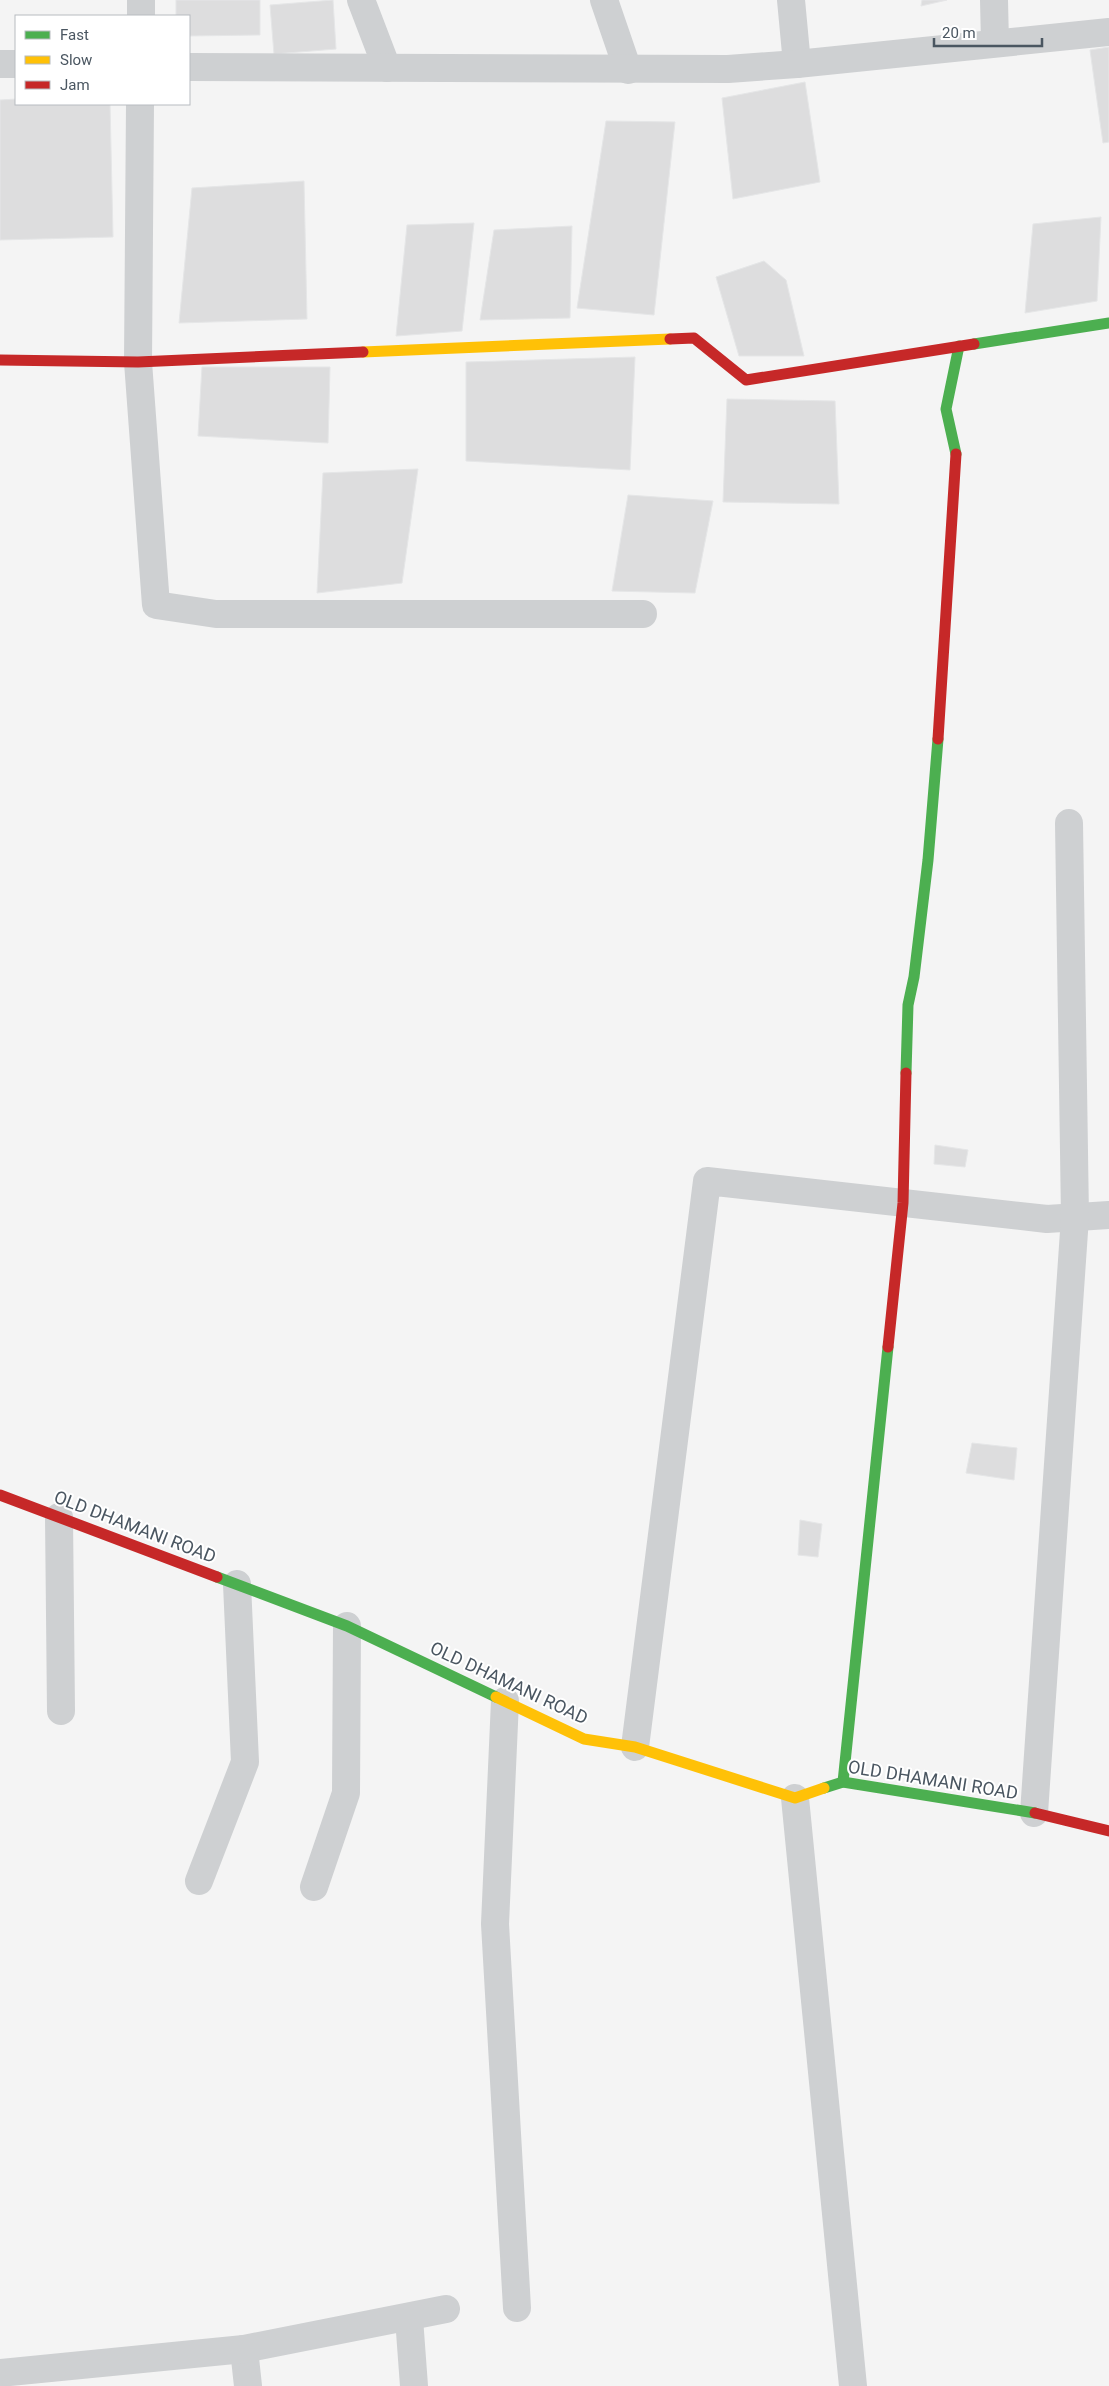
<svg xmlns="http://www.w3.org/2000/svg" width="1109" height="2386" viewBox="0 0 1109 2386" font-family="Roboto,sans-serif">
<style>
.building{fill:#ddddde;stroke:#e5e6e7}
.lines{fill:none;stroke-linecap:round;stroke-linejoin:round}
.street{stroke:#ced0d2;stroke-width:28}
.fast{stroke:#4caf50;stroke-width:11}
.slow{stroke:#ffc107;stroke-width:11}
.jam{stroke:#c62828;stroke-width:11}
.labels{text-anchor:middle;stroke-width:4;stroke-linejoin:round;paint-order:stroke}
.street-label{font-size:18px;fill:#4a5661;stroke:#fff}
</style>
<rect width="100%" height="100%" fill="#f4f4f4"/>
<g class="building">
<path d="M 176,0 L 260,0 L 260,35 L 189,36 L 189,16 L 176,16 Z"/>
<path d="M 333,0 L 336,49 L 274,54 L 270,5 Z"/>
<path d="M 922,0 L 947,0 L 921,6 Z"/>
<path d="M 1109,47 L 1109,142 L 1103,143 L 1090,50 Z"/>
<path d="M 805,82 L 820,182 L 733,199 L 722,98 Z"/>
<path d="M 16,99 L 16,104 L 110,104 L 113,237 L 0,240 L 0,100 Z"/>
<path d="M 606,121 L 675,122 L 654,315 L 577,308 Z"/>
<path d="M 304,181 L 307,319 L 179,323 L 192,188 Z"/>
<path d="M 1101,217 L 1097,301 L 1025,313 L 1033,224 Z"/>
<path d="M 474,223 L 462,331 L 396,336 L 407,225 Z"/>
<path d="M 572,226 L 570,318 L 480,320 L 494,230 Z"/>
<path d="M 764,261 L 786,280 L 804,356 L 739,356 L 716,277 Z"/>
<path d="M 635,357 L 630,470 L 466,461 L 466,362 Z"/>
<path d="M 202,367 L 330,367 L 328,443 L 198,436 Z"/>
<path d="M 727,399 L 835,401 L 839,504 L 723,502 Z"/>
<path d="M 418,469 L 402,583 L 317,593 L 323,473 Z"/>
<path d="M 628,495 L 713,501 L 695,593 L 612,591 Z"/>
<path d="M 935,1145 L 968,1150 L 965,1167 L 934,1164 Z"/>
<path d="M 972,1443 L 1017,1448 L 1014,1480 L 966,1473 Z"/>
<path d="M 800,1520 L 822,1524 L 818,1557 L 798,1555 Z"/>
</g>
<g class="lines">
<g class="street">
<path d="M 361,0 L 387,68"/>
<path d="M 604,0 L 628,70"/>
<path d="M 791,0 L 797,64"/>
<path d="M 994,0 L 995,43"/>
<path d="M 141,16 L 141,0"/>
<path d="M 0,64 L 16,64"/>
<path d="M 189,67 L 728,69 L 797,64 L 1109,32"/>
<path d="M 140,104 L 138,362 L 156,605 L 216,614 L 643,614"/>
<path d="M 59,1517 L 61,1711"/>
<path d="M 505,1701 L 495,1924 L 517,2308"/>
<path d="M 635,1747 L 707,1181 L 1047,1219 L 1109,1215"/>
<path d="M 795,1798 L 853,2386"/>
<path d="M 1034,1813 L 1075,1217 L 1069,823"/>
<path d="M 199,1881 L 245,1762 L 237,1584"/>
<path d="M 314,1887 L 346,1793 L 347,1626"/>
<path d="M 409,2318 L 414,2386"/>
<path d="M 244,2349 L 248,2386"/>
<path d="M 0,2373 L 244,2349 L 446,2309"/>
</g>
<g class="fast">
<path d="M 974,344 L 1109,323"/>
<path d="M 956,454 L 946,409 L 959,346"/>
<path d="M 906,1073 L 908,1005 L 914,977 L 928,860 L 938,739"/>
<path d="M 217,1577 L 347,1626 L 496,1697"/>
<path d="M 843,1782 L 888,1347"/>
<path d="M 824,1788 L 843,1782 L 1035,1813"/>
</g>
<g class="slow">
<path d="M 363,352 L 670,339"/>
<path d="M 496,1697 L 584,1739 L 635,1747 L 795,1798 L 824,1788"/>
</g>
<g class="jam">
<path d="M 670,339 L 694,338 L 746,380 L 974,344"/>
<path d="M 0,360 L 138,362 L 363,352"/>
<path d="M 938,739 L 956,454"/>
<path d="M 888,1347 L 903,1203 L 906,1073"/>
<path d="M 0,1495 L 217,1577"/>
<path d="M 1035,1813 L 1109,1831"/>
</g>
</g>
<g class="labels">
<g class="street-label">
<text transform="translate(135 1527) rotate(21)" y="6">OLD DHAMANI ROAD</text>
<text transform="translate(509 1683) rotate(25)" y="6">OLD DHAMANI ROAD</text>
<text transform="translate(933 1780) rotate(9)" y="6">OLD DHAMANI ROAD</text>
</g>
</g>
<rect x="15" y="15" width="175" height="90" fill="#ffffff" stroke="#b7bbc0"/>
<rect x="25" y="31" width="25" height="8" fill="#4caf50" stroke="#b7bbc0"/>
<text x="60" y="40" font-size="15" fill="#4a5661">Fast</text>
<rect x="25" y="56" width="25" height="8" fill="#ffc107" stroke="#b7bbc0"/>
<text x="60" y="65" font-size="15" fill="#4a5661">Slow</text>
<rect x="25" y="81" width="25" height="8" fill="#c62828" stroke="#b7bbc0"/>
<text x="60" y="90" font-size="15" fill="#4a5661">Jam</text>
<path d="M934 38v8h108v-8" fill="none" stroke="#4a5661" stroke-width="2.5"/>
<text x="942" y="38" font-size="15" fill="#4a5661" stroke="#ffffff" stroke-width="4" paint-order="stroke">20 m</text>
</svg>
